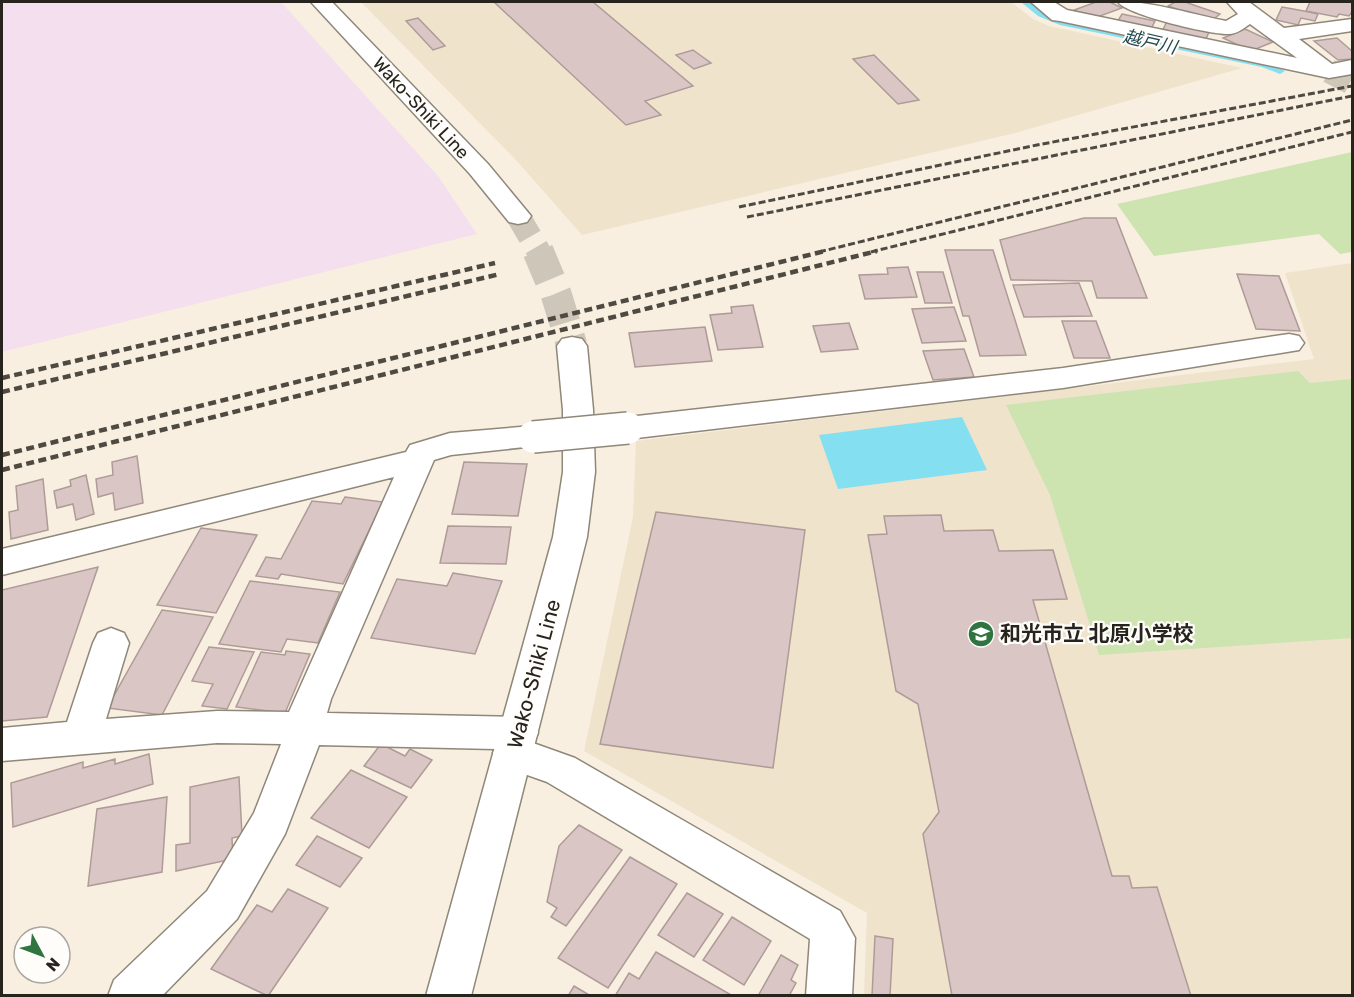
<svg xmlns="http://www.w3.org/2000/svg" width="1354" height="997" viewBox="0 0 1354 997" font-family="Rubik,'Noto Sans JP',sans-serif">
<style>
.commercial{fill:#f4dfee}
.built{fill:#efe3cc}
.green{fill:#cde4b0}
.water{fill:#84dff0}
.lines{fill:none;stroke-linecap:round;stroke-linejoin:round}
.stream{fill:#84dff0;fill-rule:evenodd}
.building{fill:#dac6c4;stroke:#ae9b98;stroke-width:1.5}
.minor-tunnel{stroke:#cec6b9;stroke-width:24;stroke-dasharray:24 12;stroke-linecap:butt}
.major-tunnel-far1{stroke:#cec6b9;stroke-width:24;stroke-dasharray:24 12;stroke-linecap:butt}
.major-tunnel{stroke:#cec6b9;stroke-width:31;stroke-dasharray:31 15;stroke-linecap:butt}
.minor-casing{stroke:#8f8779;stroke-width:3}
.major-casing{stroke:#8f8779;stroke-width:3}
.minor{fill:#fff;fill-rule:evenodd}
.major{fill:#fff;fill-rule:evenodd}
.rail-far1{stroke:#4e4a42;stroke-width:3;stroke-dasharray:7 3;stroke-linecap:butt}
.rail{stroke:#4e4a42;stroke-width:4.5;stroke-dasharray:8 4.5;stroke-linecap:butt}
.minor-bridge-casing{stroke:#8f8779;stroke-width:34;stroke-linecap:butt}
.minor-bridge{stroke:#fff;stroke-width:31}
.labels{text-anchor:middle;stroke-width:4.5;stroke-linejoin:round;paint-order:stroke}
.far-water-label{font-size:18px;font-style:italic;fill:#204a52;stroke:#fffdfa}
.far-street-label{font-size:18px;fill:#27241e;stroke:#fffdfa}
.poi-label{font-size:21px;font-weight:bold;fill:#27241e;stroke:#fffdfa;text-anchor:start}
.street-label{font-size:21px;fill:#27241e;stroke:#fffdfa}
</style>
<rect width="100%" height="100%" fill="#f8efe0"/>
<path class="commercial" d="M 2,2 L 281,2 L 438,176 L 477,234 L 2,352 Z"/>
<g class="built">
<path d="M 361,2 L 1011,2 L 1033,19 L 1049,26 L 1242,68 L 1015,133 L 582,235 L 515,159 Z"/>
<path d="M 1352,263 L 1352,995 L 864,995 L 867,913 L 584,751 L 633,517 L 636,441 L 1314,359 L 1285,273 Z"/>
</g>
<g class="green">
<path d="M 1352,152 L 1352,252 L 1340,254 L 1319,234 L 1154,256 L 1117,204 Z"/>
<path d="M 1298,371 L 1310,383 L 1352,379 L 1352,638 L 1099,655 L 1050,495 L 1006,405 Z"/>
</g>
<path class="water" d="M 962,417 L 987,470 L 838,489 L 819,435 Z"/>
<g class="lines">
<path class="stream" d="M 1021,2 L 1030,2 L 1044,12 L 1065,21 L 1265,62 L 1285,71 L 1280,74 L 1262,67 L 1060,25 L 1038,16 Z"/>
</g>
<g class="building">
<path d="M 494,2 L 593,2 L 693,86 L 645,101 L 661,115 L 626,125 Z"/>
<path d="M 1096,2 L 1110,2 L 1122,8 L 1092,19 L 1074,10 Z"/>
<path d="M 1175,2 L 1185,2 L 1220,14 L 1211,21 L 1168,6 Z"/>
<path d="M 1310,2 L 1352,2 L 1352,12 L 1349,16 L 1339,14 L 1337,17 L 1306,11 Z"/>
<path d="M 1282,7 L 1304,11 L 1318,14 L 1315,21 L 1301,18 L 1298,25 L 1276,20 Z"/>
<path d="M 1122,14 L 1155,21 L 1150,31 L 1116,24 Z"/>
<path d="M 418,18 L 445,46 L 433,50 L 406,21 Z"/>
<path d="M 1167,21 L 1210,30 L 1205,41 L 1162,32 Z"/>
<path d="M 1245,29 L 1273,42 L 1251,51 L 1223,38 Z"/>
<path d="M 1337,38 L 1352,51 L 1352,59 L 1338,60 L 1314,41 Z"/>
<path d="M 693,50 L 711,63 L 694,69 L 676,55 Z"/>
<path d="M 874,55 L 919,100 L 898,104 L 853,59 Z"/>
<path d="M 1084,218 L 1116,218 L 1147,298 L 1097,298 L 1092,281 L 1011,280 L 1000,240 Z"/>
<path d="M 945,250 L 993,250 L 1026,355 L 980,356 L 969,316 L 963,316 Z"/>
<path d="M 908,267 L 917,297 L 865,299 L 859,275 L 888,274 L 887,268 Z"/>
<path d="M 917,272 L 943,272 L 952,303 L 925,303 Z"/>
<path d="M 1237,274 L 1279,276 L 1300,331 L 1256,329 Z"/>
<path d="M 1079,283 L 1092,316 L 1024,317 L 1013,285 Z"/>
<path d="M 753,305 L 763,347 L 718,350 L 710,315 L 732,313 L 731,307 Z"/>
<path d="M 954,307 L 966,341 L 922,343 L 912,309 Z"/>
<path d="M 1062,321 L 1096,321 L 1110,358 L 1074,358 Z"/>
<path d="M 849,323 L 858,349 L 821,352 L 813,326 Z"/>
<path d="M 705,327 L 712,361 L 635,367 L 629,333 Z"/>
<path d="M 964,349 L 974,377 L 933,380 L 923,351 Z"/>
<path d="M 137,456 L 143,503 L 115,510 L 113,493 L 98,497 L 96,479 L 113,475 L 112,462 Z"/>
<path d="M 464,462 L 527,464 L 518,516 L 452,514 Z"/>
<path d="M 86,475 L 94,514 L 76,520 L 73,504 L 57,508 L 54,491 L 71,486 L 70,480 Z"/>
<path d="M 43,479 L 48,530 L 11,539 L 9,512 L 18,510 L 16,486 Z"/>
<path d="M 345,497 L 383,502 L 343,584 L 281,574 L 278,579 L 256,576 L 266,557 L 281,559 L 312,501 L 341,504 Z"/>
<path d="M 656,512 L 805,530 L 773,768 L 600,744 Z"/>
<path d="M 941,515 L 944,531 L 993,530 L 999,551 L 1053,550 L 1067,599 L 1033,600 L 1112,876 L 1129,876 L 1132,888 L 1157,887 L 1191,996 L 952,996 L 923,834 L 939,812 L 918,704 L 896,691 L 868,535 L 887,534 L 884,516 Z"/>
<path d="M 448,526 L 511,527 L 506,564 L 440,563 Z"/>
<path d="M 201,528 L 257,535 L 216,613 L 157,605 Z"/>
<path d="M 98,567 L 47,717 L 2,721 L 2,590 Z"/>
<path d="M 453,573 L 502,581 L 475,654 L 371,638 L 397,579 L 447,586 Z"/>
<path d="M 250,581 L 340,592 L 318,643 L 287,639 L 281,652 L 219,644 Z"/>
<path d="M 162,610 L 213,617 L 162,715 L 107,708 Z"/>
<path d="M 209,647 L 254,652 L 227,709 L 202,706 L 213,684 L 192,681 Z"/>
<path d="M 286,651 L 310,654 L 285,713 L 236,707 L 261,652 L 285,655 Z"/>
<path d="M 381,744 L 405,756 L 410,749 L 432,760 L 411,788 L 364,766 Z"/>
<path d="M 149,754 L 153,784 L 13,827 L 11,783 L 83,762 L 83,768 L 115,759 L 115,764 Z"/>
<path d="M 351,770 L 407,797 L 369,848 L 311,818 Z"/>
<path d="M 239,777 L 242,836 L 232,838 L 233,859 L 176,871 L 176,845 L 190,843 L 190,787 Z"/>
<path d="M 167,797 L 162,872 L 88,886 L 97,809 Z"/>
<path d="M 579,825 L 622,850 L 566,926 L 551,917 L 557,908 L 547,902 L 559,846 Z"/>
<path d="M 317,836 L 362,858 L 340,887 L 296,865 Z"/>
<path d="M 630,857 L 677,884 L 608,988 L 558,958 Z"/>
<path d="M 288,889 L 328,908 L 268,996 L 211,969 L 257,905 L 272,912 Z"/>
<path d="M 687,893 L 723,914 L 694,957 L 658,935 Z"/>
<path d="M 732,917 L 771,941 L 744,985 L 703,960 Z"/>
<path d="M 875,936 L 893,939 L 890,996 L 872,996 Z"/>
<path d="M 656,952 L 733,996 L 615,996 L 629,973 L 639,979 Z"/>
<path d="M 781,955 L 798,965 L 791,980 L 796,983 L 789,996 L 758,996 Z"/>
<path d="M 574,986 L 591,996 L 568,996 Z"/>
</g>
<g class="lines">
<path class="minor-tunnel" d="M 1329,71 L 1352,83"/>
<path class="major-tunnel-far1" d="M 518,216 L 539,252"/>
<path class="major-tunnel" d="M 538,251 L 556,294 L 572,346"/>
<defs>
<g id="minor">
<path d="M 1031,2 L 1054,2 L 1067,10 L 1297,58 L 1250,24 C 1244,28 1237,34 1229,34 C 1212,35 1127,15 1118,2 C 1146,0 1195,15 1226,21 L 1238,14 L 1227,2 L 1249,2 L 1284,28 L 1352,19 L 1352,31 L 1299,39 L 1332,64 L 1352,60 L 1352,74 L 1329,78 L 1060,21 L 1052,20 Z"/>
<path d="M 1289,334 L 1299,336 L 1304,343 L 1299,350 L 1063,388 L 628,439 L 617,436 L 612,428 L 617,420 L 628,417 L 1063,368 Z"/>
<path d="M 533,426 L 544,429 L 549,437 L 544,445 L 451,455 L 434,460 L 331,699 L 327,713 L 519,717 L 533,721 L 538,733 L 533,743 L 575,758 L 840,911 L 855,938 L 852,996 L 806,996 L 810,939 L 547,782 L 499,765 L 493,753 L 495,749 L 319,745 L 285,834 L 237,919 L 162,996 L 108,996 L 114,980 L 207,891 L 254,813 L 281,744 L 217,743 L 2,761 L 2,728 L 67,722 L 93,643 L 98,633 L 111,628 L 124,633 L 129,643 L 106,719 L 217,711 L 289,712 L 394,477 L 2,575 L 2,549 L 406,452 L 410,445 L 450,433 Z"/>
</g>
<g id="major">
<path d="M 311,2 L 332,2 L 488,164 L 531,216 L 527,222 L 518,224 L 509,222 L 470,174 Z"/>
<path d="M 572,337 L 582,339 L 587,346 L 593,410 L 595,472 L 587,537 L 471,996 L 426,996 L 553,537 L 563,472 L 563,410 L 557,346 L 562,339 Z"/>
</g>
</defs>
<use href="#minor" class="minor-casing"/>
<use href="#major" class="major-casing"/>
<use href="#minor" class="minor"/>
<use href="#major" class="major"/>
<g class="rail-far1">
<path d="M 739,207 L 1037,145 L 1352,86"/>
<path d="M 747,217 L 1352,96"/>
<path d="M 819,252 L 1352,120"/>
<path d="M 871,252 L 1352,132"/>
</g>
<g class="rail">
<path d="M 2,378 L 495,263"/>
<path d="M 2,392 L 500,274"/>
<path d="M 2,455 L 825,251"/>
<path d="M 2,470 L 877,251"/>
</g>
<defs>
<path id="minor-bridge" d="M 533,437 L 628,428"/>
</defs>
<use href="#minor-bridge" class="minor-bridge-casing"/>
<use href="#minor-bridge" class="minor-bridge"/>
</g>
<defs>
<symbol id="school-disc" viewBox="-11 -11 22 22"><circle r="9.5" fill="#307541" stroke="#fffdfa"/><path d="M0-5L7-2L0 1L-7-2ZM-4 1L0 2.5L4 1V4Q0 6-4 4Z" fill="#fff"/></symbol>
</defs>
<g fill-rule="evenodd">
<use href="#school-disc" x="966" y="619" width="30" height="30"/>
</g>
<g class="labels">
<g class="far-water-label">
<text transform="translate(1150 42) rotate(13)" y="6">越戸川</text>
</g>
<g class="far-street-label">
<text transform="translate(421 108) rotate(47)" y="6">Wako-Shiki Line</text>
</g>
<g class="poi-label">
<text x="1000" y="641">和光市立 北原小学校</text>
</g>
<g class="street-label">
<text transform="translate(534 674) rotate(-75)" y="7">Wako-Shiki Line</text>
</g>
</g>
<rect width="1354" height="997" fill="none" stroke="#27241e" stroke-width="6"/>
<g transform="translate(42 955) rotate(131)"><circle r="28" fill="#fffdfa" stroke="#a9a6a2" stroke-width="1.5"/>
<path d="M0-4.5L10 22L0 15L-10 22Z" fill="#307541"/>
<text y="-9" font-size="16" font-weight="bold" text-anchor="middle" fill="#27241e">N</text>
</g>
</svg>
